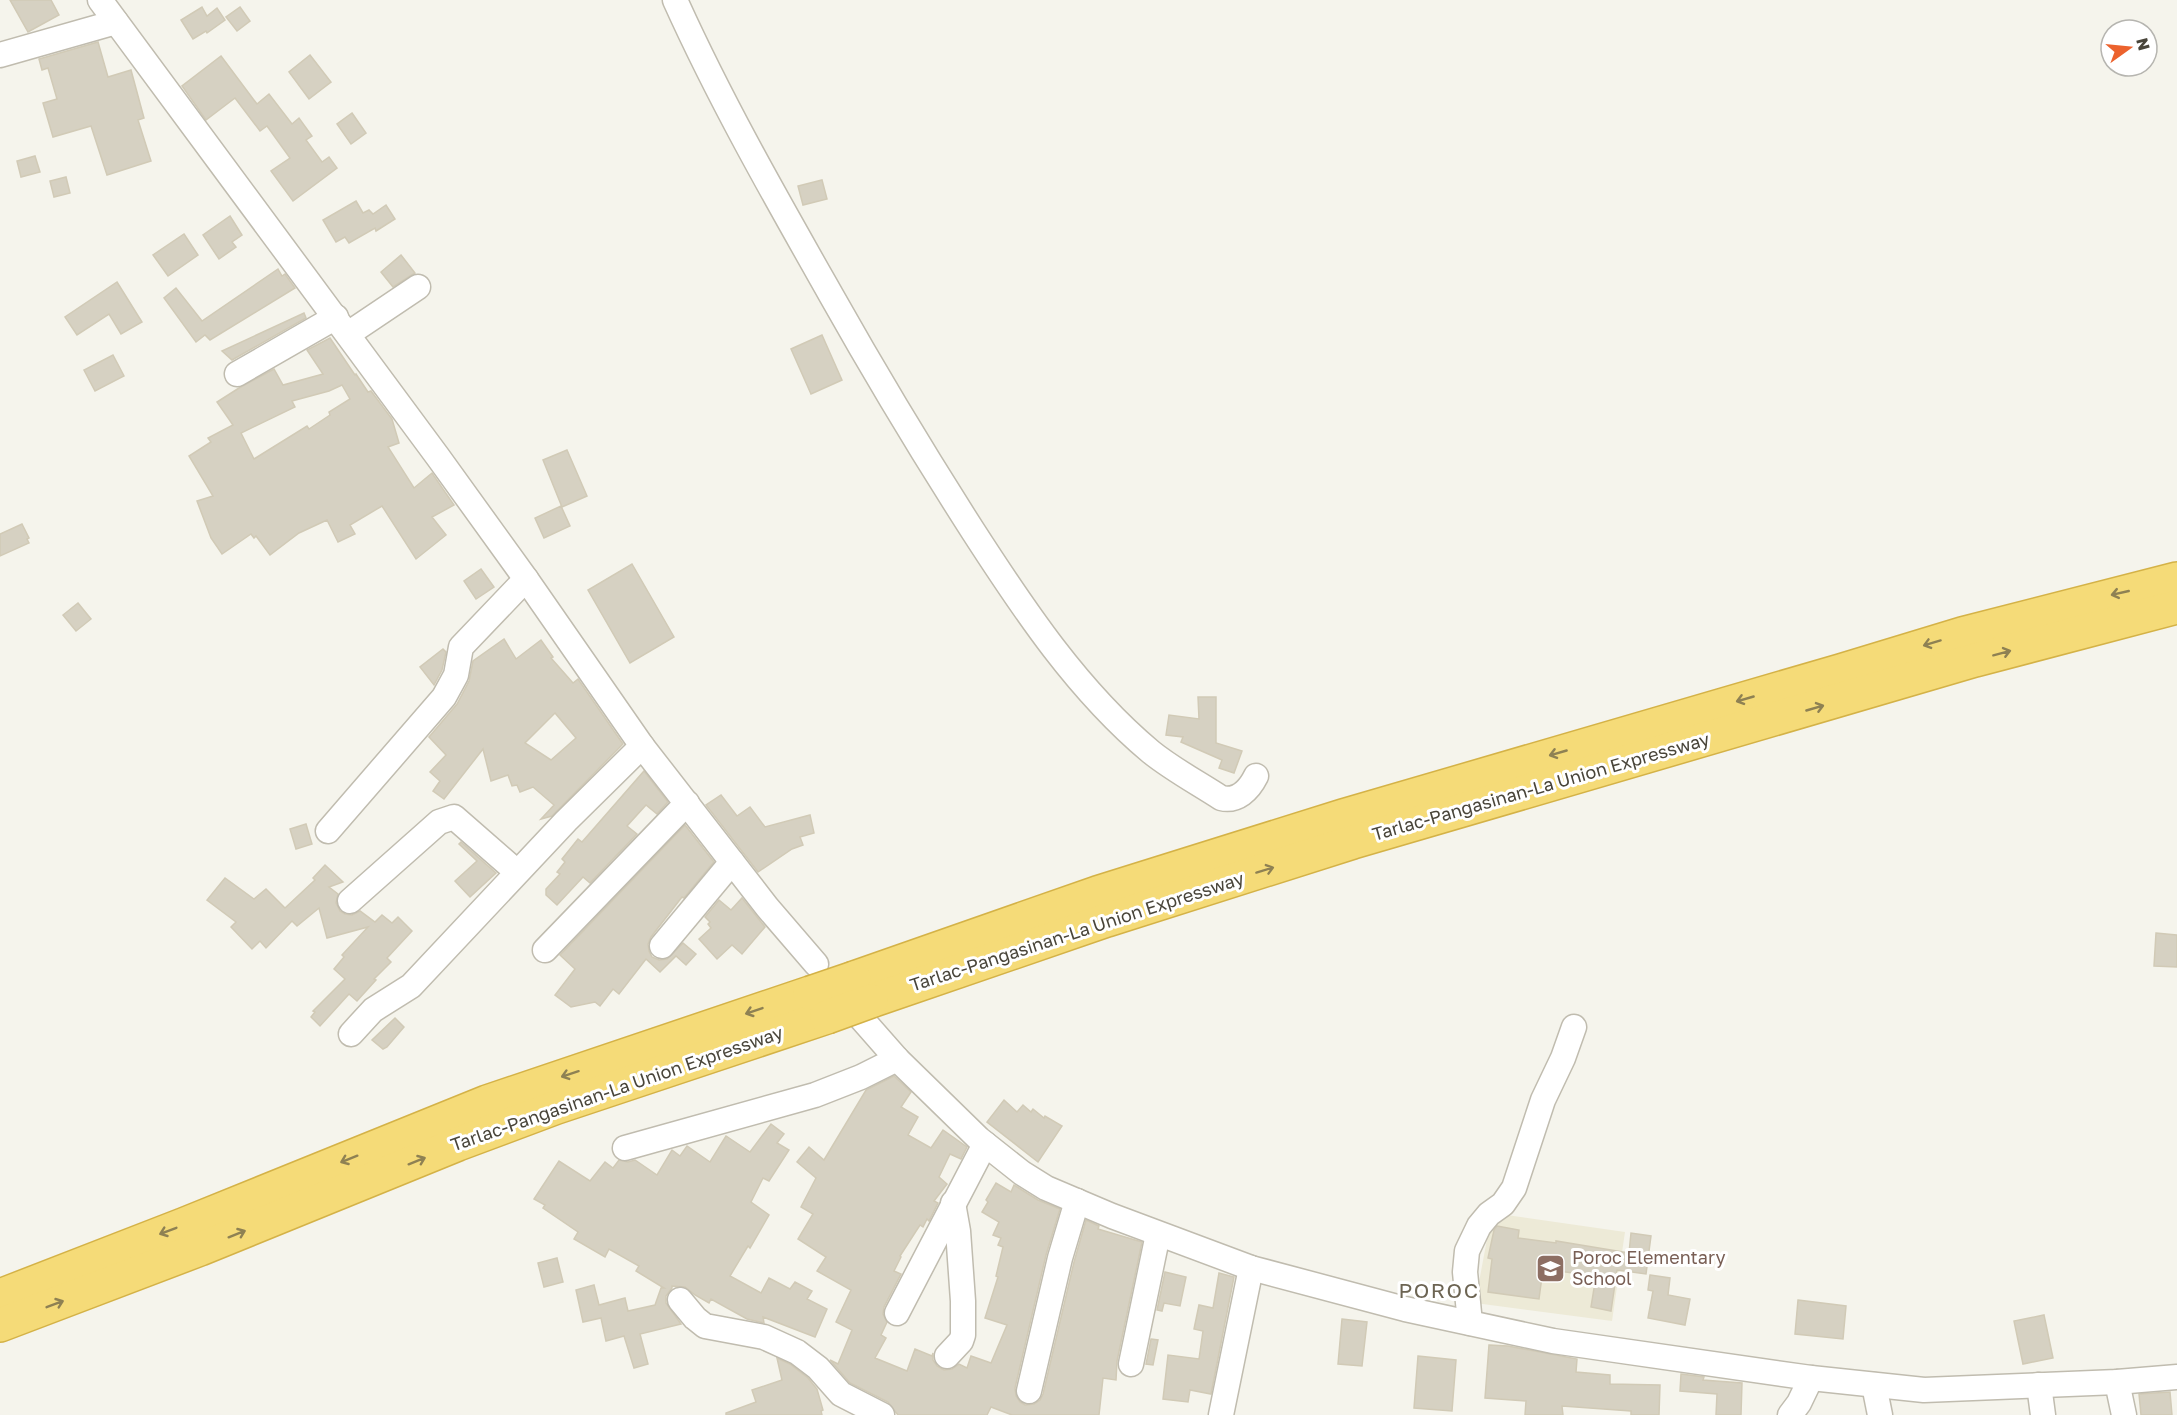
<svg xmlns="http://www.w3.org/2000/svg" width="2177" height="1415" viewBox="0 0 2177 1415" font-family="'Golos Text',sans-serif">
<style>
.education{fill:#edead7}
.building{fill:#d6d1c2;stroke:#d1cab6;stroke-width:1.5;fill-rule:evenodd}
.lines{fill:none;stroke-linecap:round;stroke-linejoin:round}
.minor-casing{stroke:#c0bcaf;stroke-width:27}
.highway-casing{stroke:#d4b247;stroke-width:36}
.minor{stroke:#fff;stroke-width:24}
.highway{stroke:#f5db78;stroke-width:33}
.highway-bridge-casing{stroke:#d4b247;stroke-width:36;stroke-linecap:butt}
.highway-bridge{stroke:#f5db78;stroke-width:33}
.oneway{stroke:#8e8153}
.labels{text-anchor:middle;stroke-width:6;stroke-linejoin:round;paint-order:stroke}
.street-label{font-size:18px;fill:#49453a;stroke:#fff}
.education-label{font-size:18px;fill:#785e54;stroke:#fff;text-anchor:start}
.quarter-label{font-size:21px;letter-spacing:1.5px;fill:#6c6452;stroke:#fff}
</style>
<rect width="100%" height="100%" fill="#f5f4ec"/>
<path class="education" d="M 1492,1213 L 1625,1232 L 1612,1321 L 1475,1303 Z"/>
<g class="building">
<path d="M 10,0 L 51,0 L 59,15 L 28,32 Z"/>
<path d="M 202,7 L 207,16 L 217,8 L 225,20 L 207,33 L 206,31 L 193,39 L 181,20 Z"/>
<path d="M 240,7 L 250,21 L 237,31 L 226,17 Z"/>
<path d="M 98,42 L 108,77 L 131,70 L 144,118 L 138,120 L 151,161 L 107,175 L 91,126 L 53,137 L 43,103 L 57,99 L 48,68 L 42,70 L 39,59 Z"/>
<path d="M 310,55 L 331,82 L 309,99 L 289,72 Z"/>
<path d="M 221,56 L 257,104 L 269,94 L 292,124 L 299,118 L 312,136 L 306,140 L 322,162 L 329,157 L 337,168 L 293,201 L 271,171 L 290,158 L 267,126 L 260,131 L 235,98 L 206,120 L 182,86 Z"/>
<path d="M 352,113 L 366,133 L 351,144 L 337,124 Z"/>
<path d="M 35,156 L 40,172 L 21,177 L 17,161 Z"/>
<path d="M 66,177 L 70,193 L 54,197 L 50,181 Z"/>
<path d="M 822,180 L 827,199 L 803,205 L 798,186 Z"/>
<path d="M 356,201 L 363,213 L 369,210 L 373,214 L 386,205 L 395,219 L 376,231 L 375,228 L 349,243 L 345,237 L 336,242 L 323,220 Z"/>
<path d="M 230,216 L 242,235 L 232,242 L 236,247 L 219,259 L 203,235 Z"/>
<path d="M 184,234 L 198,255 L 168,276 L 153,255 Z"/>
<path d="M 401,255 L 415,273 L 393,287 L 381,272 Z"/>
<path d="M 278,269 L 282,276 L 285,274 L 295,288 L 210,340 L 205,335 L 196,342 L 164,298 L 176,288 L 202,321 Z"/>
<path d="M 117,282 L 142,322 L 121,334 L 109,314 L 77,335 L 65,317 Z"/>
<path d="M 304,313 L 306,318 L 232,360 L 222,351 Z"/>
<path d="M 822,335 L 842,380 L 811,394 L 791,349 Z"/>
<path d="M 330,338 L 355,375 L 356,374 L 368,392 L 371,391 L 392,419 L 399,443 L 388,447 L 414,488 L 432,473 L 454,505 L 432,517 L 446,535 L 416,559 L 382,506 L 350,525 L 355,534 L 338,542 L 327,520 L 299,533 L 270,555 L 256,536 L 254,538 L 251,534 L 222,554 L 211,538 L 197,501 L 213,496 L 189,456 L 211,442 L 208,438 L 233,425 L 217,402 L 239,388 L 274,369 L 283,385 L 323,374 L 307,350 ZM 342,385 L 350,399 L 329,412 L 330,415 L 309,429 L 307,426 L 254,459 L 241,433 L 295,407 L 292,401 L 329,391 Z"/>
<path d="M 113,355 L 124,376 L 95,391 L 84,370 Z"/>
<path d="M 567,450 L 587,496 L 562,507 L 543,460 Z"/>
<path d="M 561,506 L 570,526 L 544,538 L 535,518 Z"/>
<path d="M 22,524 L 29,538 L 27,539 L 29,543 L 0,556 L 0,534 Z"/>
<path d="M 632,564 L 674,637 L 630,663 L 588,590 Z"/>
<path d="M 481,569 L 494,587 L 476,599 L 464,581 Z"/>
<path d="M 78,603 L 91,619 L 76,631 L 63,615 Z"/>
<path d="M 504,639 L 516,659 L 541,640 L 553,657 L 551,658 L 573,683 L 578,679 L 623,744 L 552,816 L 541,819 L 554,805 L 533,787 L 520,792 L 517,785 L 512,786 L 508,775 L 491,781 L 483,749 L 444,799 L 433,791 L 440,781 L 430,772 L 446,755 L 429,737 L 457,704 L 469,681 L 473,661 ZM 555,713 L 576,738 L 551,760 L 525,743 Z"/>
<path d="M 443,649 L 446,652 L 442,670 L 434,685 L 420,667 Z"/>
<path d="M 1198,697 L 1216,697 L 1216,743 L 1242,751 L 1234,773 L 1219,768 L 1222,760 L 1181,742 L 1183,737 L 1166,735 L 1169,715 L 1199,719 Z"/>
<path d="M 644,771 L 668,802 L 657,814 L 646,805 L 627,826 L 637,834 L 590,883 L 583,877 L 557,905 L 546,895 L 546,889 L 560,874 L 557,872 L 565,862 L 562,859 L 578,839 L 582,842 Z"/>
<path d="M 721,795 L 737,816 L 750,807 L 765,827 L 810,815 L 814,833 L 800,837 L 803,845 L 792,849 L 758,872 L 706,805 Z"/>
<path d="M 306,824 L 312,844 L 296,849 L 290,829 Z"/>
<path d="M 685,825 L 714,862 L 684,898 L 682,897 L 651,937 L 648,944 L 649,951 L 652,957 L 659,960 L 667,959 L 683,943 L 696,954 L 686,965 L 676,956 L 660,972 L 646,959 L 619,994 L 613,989 L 600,1006 L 595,1002 L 571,1007 L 555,995 L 575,969 L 560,955 Z"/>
<path d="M 461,842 L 496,873 L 470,897 L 455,881 L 477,861 L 459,844 Z"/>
<path d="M 325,865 L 343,882 L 329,887 L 338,894 L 336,903 L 340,911 L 345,914 L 352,915 L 360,911 L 375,922 L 382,915 L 392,923 L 398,917 L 412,931 L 387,958 L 391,962 L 374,979 L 376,980 L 357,1001 L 349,994 L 320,1026 L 311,1017 L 315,1012 L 313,1011 L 345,979 L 334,969 L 344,957 L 342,955 L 368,927 L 327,938 L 319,908 L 297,926 L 292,921 L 266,948 L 260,941 L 252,949 L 231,927 L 236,922 L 207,900 L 225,878 L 254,899 L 266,889 L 285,908 L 315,880 L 313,878 Z"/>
<path d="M 742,898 L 765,927 L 742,954 L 732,945 L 717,959 L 699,939 L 711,928 L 708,924 L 710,922 L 705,917 L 719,900 L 731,910 Z"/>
<path d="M 2156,933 L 2177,935 L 2177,967 L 2154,966 Z"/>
<path d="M 395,1018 L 404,1027 L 387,1047 L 383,1049 L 372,1040 Z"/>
<path d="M 894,1076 L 911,1092 L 901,1107 L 918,1117 L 908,1135 L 931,1148 L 943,1130 L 967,1147 L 961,1159 L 950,1154 L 939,1177 L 947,1184 L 934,1201 L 938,1203 L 929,1221 L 927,1219 L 923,1227 L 920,1225 L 900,1256 L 901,1257 L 894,1271 L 901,1274 L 884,1307 L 883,1314 L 887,1322 L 881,1335 L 886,1338 L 875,1358 L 907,1371 L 915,1349 L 932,1356 L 933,1353 L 933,1360 L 937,1366 L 944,1370 L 952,1369 L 959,1364 L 967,1368 L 971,1356 L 991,1363 L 1007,1325 L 985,1318 L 998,1277 L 996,1276 L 1003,1247 L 998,1245 L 1001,1238 L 993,1235 L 999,1222 L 982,1212 L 988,1202 L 986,1200 L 996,1183 L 1011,1192 L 1014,1185 L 1038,1200 L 1060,1209 L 1046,1255 L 1015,1388 L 1016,1396 L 1020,1402 L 1025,1405 L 1034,1404 L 1040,1400 L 1043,1394 L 1074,1262 L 1086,1220 L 1099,1226 L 1098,1229 L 1142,1242 L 1117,1361 L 1116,1380 L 1103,1378 L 1099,1415 L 1012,1415 L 991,1407 L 987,1415 L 898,1415 L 888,1402 L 850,1383 L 830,1360 L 838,1364 L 852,1330 L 836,1322 L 851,1290 L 817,1271 L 826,1257 L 798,1239 L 813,1214 L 801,1207 L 816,1178 L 797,1162 L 809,1147 L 824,1160 L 866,1090 Z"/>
<path d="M 1004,1100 L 1017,1112 L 1023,1105 L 1031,1112 L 1033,1109 L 1044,1118 L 1045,1116 L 1062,1126 L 1038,1162 L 987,1122 Z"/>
<path d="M 771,1124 L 784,1134 L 777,1143 L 789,1150 L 769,1181 L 763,1178 L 751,1202 L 769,1215 L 750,1248 L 748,1246 L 730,1276 L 761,1293 L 769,1278 L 790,1289 L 795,1282 L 812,1291 L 807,1299 L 827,1309 L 815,1337 L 763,1317 L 764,1323 L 747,1319 L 711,1299 L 709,1303 L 695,1295 L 685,1287 L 672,1286 L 672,1288 L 666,1296 L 666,1303 L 681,1324 L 640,1334 L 648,1364 L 634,1368 L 624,1336 L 606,1341 L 601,1318 L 583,1322 L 576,1290 L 594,1285 L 599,1305 L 625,1298 L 628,1311 L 655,1305 L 661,1288 L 664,1288 L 636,1271 L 639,1266 L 609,1249 L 605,1257 L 574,1239 L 578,1232 L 543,1208 L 545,1205 L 534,1199 L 559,1161 L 590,1181 L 605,1162 L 613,1168 L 619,1160 L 628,1162 L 635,1160 L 657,1175 L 672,1150 L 680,1156 L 687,1146 L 710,1162 L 726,1136 L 750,1152 Z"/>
<path d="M 1497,1226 L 1519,1230 L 1518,1238 L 1556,1243 L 1556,1241 L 1629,1253 L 1631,1233 L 1651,1236 L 1646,1274 L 1617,1270 L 1611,1311 L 1591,1307 L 1596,1276 L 1543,1269 L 1539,1299 L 1488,1292 L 1492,1259 L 1488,1258 L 1494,1230 Z"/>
<path d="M 557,1258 L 563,1282 L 544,1287 L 538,1263 Z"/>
<path d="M 1165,1272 L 1186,1277 L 1180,1306 L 1164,1303 L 1162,1311 L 1157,1310 Z"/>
<path d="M 1219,1273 L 1234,1277 L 1211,1394 L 1190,1390 L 1188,1402 L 1163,1399 L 1168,1355 L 1199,1359 L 1203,1331 L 1194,1329 L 1199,1305 L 1213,1308 Z"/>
<path d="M 1650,1275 L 1670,1278 L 1668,1295 L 1690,1299 L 1685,1325 L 1648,1318 L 1653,1291 L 1648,1290 Z"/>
<path d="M 1798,1300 L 1846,1306 L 1843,1339 L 1795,1334 Z"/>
<path d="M 2044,1315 L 2053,1358 L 2023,1364 L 2014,1321 Z"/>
<path d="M 1342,1319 L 1367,1322 L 1362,1366 L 1338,1364 Z"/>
<path d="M 1151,1339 L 1158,1340 L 1153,1365 L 1146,1364 Z"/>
<path d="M 1489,1345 L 1508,1346 L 1577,1359 L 1576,1372 L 1610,1375 L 1610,1384 L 1660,1385 L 1659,1415 L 1631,1415 L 1631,1411 L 1562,1406 L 1563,1415 L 1525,1415 L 1526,1401 L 1485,1398 Z"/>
<path d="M 1418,1356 L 1456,1360 L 1452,1411 L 1414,1408 Z"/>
<path d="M 777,1358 L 790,1364 L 808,1378 L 817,1389 L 823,1410 L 821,1411 L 822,1415 L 726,1415 L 726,1413 L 756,1402 L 752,1390 L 782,1380 Z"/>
<path d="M 1681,1374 L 1704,1377 L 1703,1380 L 1742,1383 L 1741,1415 L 1716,1415 L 1717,1394 L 1680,1391 Z"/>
<path d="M 2170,1392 L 2172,1415 L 2141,1415 L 2139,1394 Z"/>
</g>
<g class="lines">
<defs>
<g id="minor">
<path d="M 100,0 L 438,457 L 526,579 L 642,746 L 767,907 L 816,964"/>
<path d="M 675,0 C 721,102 776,198 831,295 C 876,375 923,453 973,531 C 1024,610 1078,691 1151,752 C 1172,769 1198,783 1221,798 C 1237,802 1249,790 1256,776"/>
<path d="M 0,55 L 116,22"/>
<path d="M 348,334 L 418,287"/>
<path d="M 237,374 L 336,317"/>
<path d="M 328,831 L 444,697 L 456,675 L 461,647 L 526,579"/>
<path d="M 350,901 L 439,822 L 454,817 L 517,872"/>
<path d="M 662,946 L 732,862"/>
<path d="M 545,950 L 687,803"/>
<path d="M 861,1018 L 897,1059 L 979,1139 L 1022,1173 L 1046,1188 L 1112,1216 L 1251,1268 L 1405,1309 L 1553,1341 L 1811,1378 L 1924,1390 L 2117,1382 L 2177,1377"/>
<path d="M 351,1034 L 373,1010 L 411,986 L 566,821 L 642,746"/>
<path d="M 625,1148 L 815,1095 L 861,1077 L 897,1059"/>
<path d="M 680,1300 L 695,1318 L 705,1326 L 764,1337 L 797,1352 L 818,1368 L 841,1394 L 882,1415"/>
<path d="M 897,1313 L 985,1144"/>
<path d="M 1470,1323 L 1465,1272 L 1467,1251 L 1479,1226 L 1489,1214 L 1503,1204 L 1514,1188 L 1543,1100 L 1563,1058 L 1574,1027"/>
<path d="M 947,1356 L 961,1341 L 963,1335 L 963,1301 L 958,1231 L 953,1203"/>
<path d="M 1131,1364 L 1158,1234"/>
<path d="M 2117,1382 L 2124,1415"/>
<path d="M 1874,1385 L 1880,1415"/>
<path d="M 2039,1385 L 2043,1415"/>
<path d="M 1029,1391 L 1060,1258 L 1077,1201"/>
<path d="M 1221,1415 L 1251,1268"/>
<path d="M 1790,1415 L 1799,1403 L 1811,1378"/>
</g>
<g id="highway">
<path d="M 854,978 L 1097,893 L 1343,816 L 1840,671 L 1962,634 L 2177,579"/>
<path d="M 871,1001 L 1107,920 L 1353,842 L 1975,660 L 2177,607"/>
<path d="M 0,1296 L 183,1225 L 487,1102 L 810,993"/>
<path d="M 0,1325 L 200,1249 L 458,1144 L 557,1107 L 827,1017"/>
</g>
</defs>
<use href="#minor" class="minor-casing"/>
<use href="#highway" class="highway-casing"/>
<use href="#minor" class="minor"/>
<use href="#highway" class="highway"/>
<defs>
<g id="highway-bridge">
<path d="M 810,993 L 854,978"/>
<path d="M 827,1017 L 871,1001"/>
</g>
</defs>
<use href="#highway-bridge" class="highway-bridge-casing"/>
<use href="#highway-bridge" class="highway-bridge"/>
</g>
<defs><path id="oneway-shaft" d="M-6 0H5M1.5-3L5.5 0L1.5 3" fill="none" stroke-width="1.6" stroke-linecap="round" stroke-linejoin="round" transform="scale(1.5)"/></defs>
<g class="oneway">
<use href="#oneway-shaft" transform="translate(2120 593) rotate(167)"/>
<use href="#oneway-shaft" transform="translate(1932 643) rotate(163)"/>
<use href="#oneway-shaft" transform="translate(2002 653) rotate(-15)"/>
<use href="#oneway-shaft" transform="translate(1745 699) rotate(164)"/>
<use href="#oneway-shaft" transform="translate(1815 708) rotate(-16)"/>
<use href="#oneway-shaft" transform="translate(1558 753) rotate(164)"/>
<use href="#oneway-shaft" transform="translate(1265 870) rotate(-17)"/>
<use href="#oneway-shaft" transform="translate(754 1011) rotate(161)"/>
<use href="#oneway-shaft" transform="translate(570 1074) rotate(162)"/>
<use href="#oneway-shaft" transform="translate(349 1159) rotate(158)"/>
<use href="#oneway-shaft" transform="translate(417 1161) rotate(-22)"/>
<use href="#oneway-shaft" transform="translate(168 1231) rotate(159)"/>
<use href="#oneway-shaft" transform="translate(237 1234) rotate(-22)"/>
<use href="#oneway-shaft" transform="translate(55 1304) rotate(-21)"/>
</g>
<defs>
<symbol id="school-square" viewBox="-11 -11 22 22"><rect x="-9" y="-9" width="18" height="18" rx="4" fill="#8d6e63" stroke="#fff"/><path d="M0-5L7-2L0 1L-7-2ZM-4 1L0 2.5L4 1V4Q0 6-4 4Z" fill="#fff"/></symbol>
</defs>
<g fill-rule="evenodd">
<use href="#school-square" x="1534" y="1252" width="33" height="33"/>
</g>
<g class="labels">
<g class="street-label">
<text transform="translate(1541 787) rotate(-16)" y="6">Tarlac-Pangasinan-La Union Expressway</text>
<text transform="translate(1077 932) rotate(-18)" y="6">Tarlac-Pangasinan-La Union Expressway</text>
<text transform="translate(617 1089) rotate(-19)" y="6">Tarlac-Pangasinan-La Union Expressway</text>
</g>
<g class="education-label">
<text x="1572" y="1264">Poroc Elementary<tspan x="1572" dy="21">School</tspan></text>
</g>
<g class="quarter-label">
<text x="1439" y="1298">POROC</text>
</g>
</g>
<g transform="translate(2129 48) rotate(75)"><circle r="28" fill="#ffffff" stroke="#b6b5b0" stroke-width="1.5"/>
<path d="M0-4.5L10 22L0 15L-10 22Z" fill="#ec622d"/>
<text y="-9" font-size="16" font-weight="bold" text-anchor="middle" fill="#49453a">N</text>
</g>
</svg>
